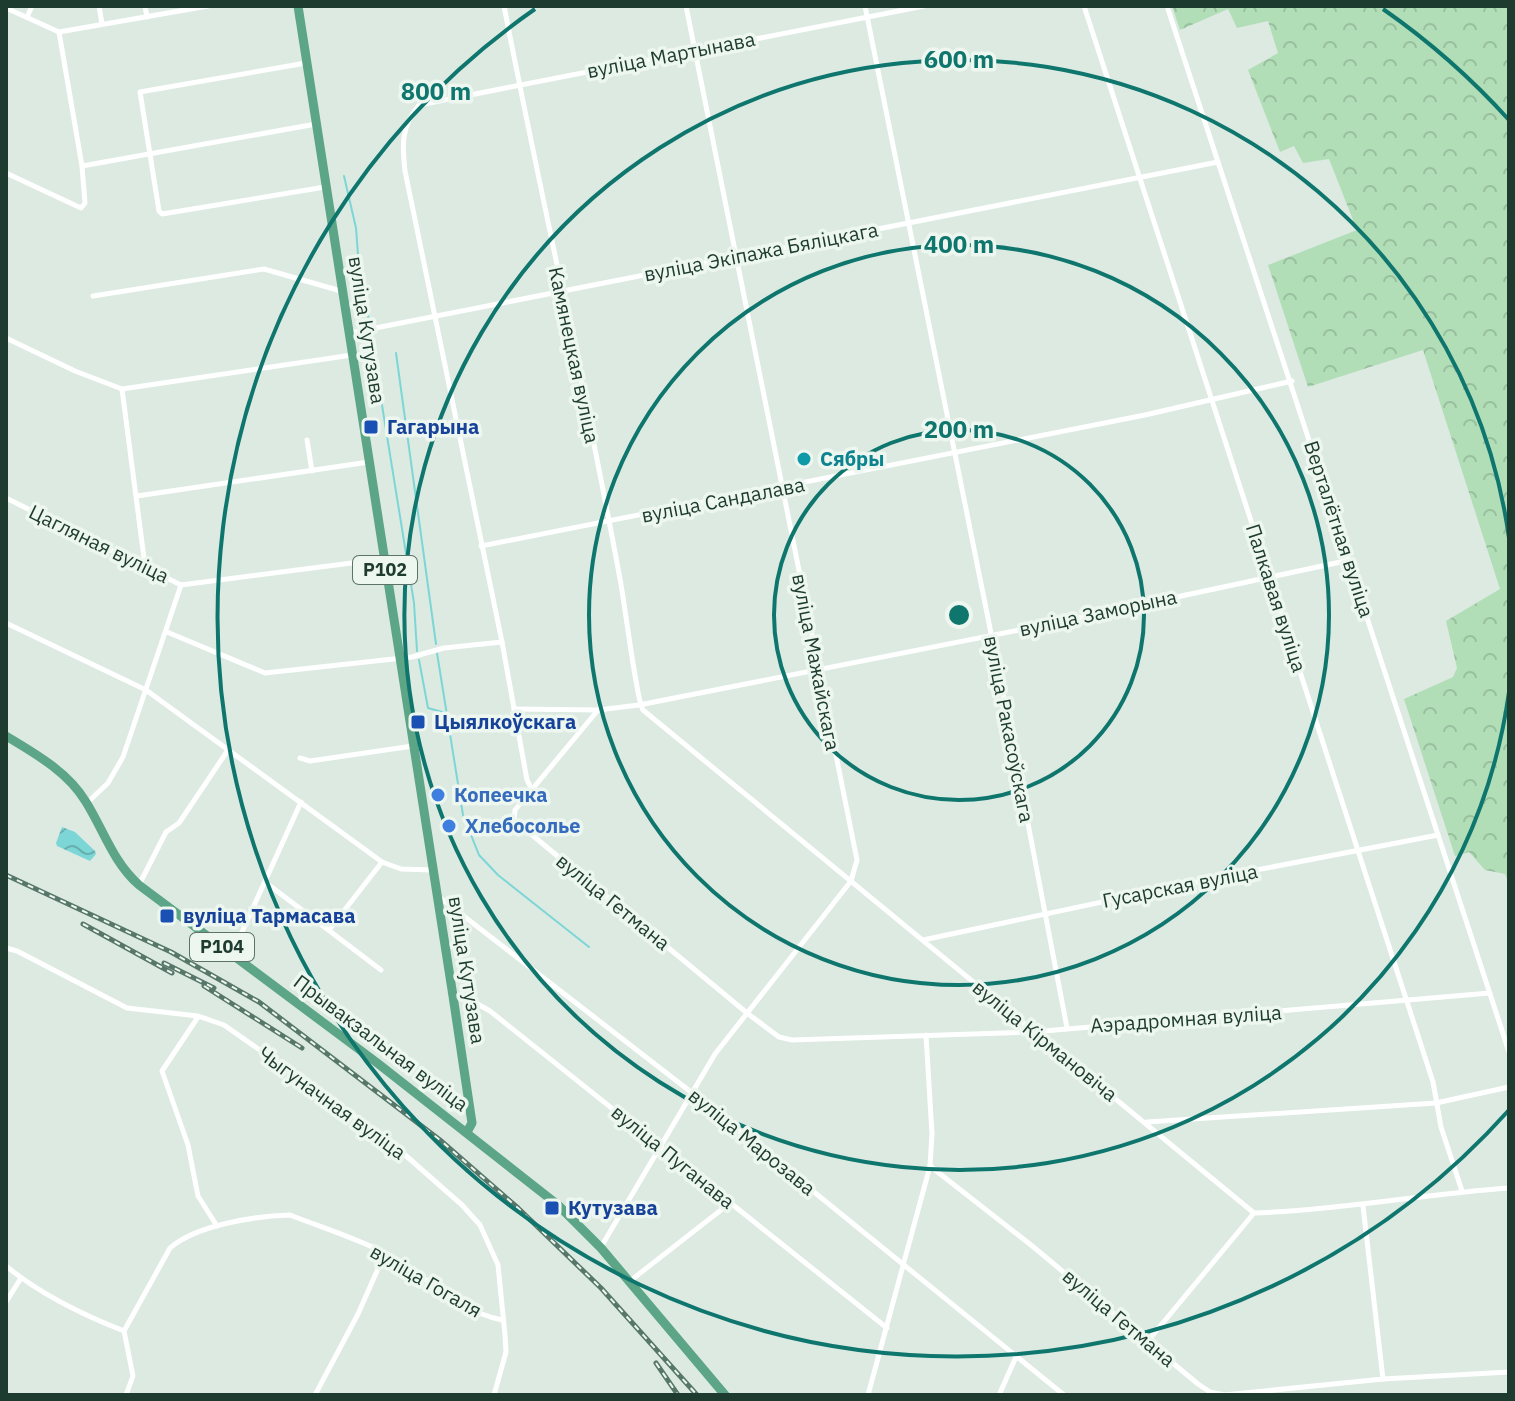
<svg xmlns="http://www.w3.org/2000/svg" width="1515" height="1401" viewBox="0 0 1515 1401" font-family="'IBM Plex Sans',sans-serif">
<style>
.forest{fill:url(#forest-crowns)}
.water{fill:url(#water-waves)}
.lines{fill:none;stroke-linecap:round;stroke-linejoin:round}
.stream{stroke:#7dd6d6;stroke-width:2}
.street{stroke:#fff;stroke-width:5}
.primary{stroke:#5ca586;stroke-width:9}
.rail-casing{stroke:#567769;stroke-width:5}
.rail{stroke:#edf7f0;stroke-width:2;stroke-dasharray:6;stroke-linecap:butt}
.ring{fill:none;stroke:#0f766e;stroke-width:4}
.transit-dot{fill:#1a4fb4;stroke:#edf7f0;stroke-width:3}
.culture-dot{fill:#0f9aa8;stroke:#edf7f0;stroke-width:3}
.shop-dot{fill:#3f7fe0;stroke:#edf7f0;stroke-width:3}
.labels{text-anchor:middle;stroke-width:7;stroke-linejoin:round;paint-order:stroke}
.shield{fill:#edf7f0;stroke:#5b7368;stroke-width:2}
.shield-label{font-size:18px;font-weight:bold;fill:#1d3b2e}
.street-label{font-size:20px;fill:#1d3b2e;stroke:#edf7f0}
.transit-label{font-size:20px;font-weight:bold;fill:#164399;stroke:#edf7f0;text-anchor:start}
.culture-label{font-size:20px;font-weight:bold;fill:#0d838f;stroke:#edf7f0;text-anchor:start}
.shop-label{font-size:20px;font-weight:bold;fill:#366cbe;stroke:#edf7f0;text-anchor:start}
.centre{fill:#0f766e;stroke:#edf7f0;stroke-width:4}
.ring-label{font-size:24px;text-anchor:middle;font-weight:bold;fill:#0f766e;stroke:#edf7f0;stroke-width:7;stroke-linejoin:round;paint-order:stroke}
</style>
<defs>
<pattern id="forest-crowns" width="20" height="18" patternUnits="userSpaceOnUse" patternTransform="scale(2)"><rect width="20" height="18" fill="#b2deb7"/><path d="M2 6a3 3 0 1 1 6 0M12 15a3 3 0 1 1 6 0" fill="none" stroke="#99bf9e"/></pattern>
<pattern id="water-waves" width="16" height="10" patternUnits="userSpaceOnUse" patternTransform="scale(2)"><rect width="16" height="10" fill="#7dd6d6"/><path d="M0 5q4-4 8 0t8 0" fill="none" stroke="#66afae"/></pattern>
</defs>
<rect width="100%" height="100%" fill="#dceae2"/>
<path class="forest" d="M 1172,6 L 1509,6 L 1509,883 L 1505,874 L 1485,870 L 1469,852 L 1455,856 L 1404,699 L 1453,677 L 1457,668 L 1446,621 L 1500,589 L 1423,350 L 1308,387 L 1268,265 L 1357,230 L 1329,159 L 1303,163 L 1294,146 L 1280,152 L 1248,70 L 1278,53 L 1268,21 L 1237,28 L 1228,9 L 1180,30 Z"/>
<path class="water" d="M 62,827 L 75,832 L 95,851 L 96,854 L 90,861 L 57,846 L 56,843 Z"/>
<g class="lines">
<g class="stream">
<path d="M 344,176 L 356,228 L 360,282 L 369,320"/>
<path d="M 371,337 L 414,603 L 417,651"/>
<path d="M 396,353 L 436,644"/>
<path d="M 437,653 L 463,815 L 479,855 L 498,875 L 589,947"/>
<path d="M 419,660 L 428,708 L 446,713"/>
</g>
<g class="street">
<path d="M 99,6 L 102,24"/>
<path d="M 145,6 L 147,17"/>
<path d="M 504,6 C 541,197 585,387 620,579 C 624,598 637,703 643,710 L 1254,1213 C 1340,1210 1424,1194 1509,1188"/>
<path d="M 865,6 L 1005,703 L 1067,1028"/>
<path d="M 1084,6 L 1433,1082 L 1441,1127 L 1462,1191"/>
<path d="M 1167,6 L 1509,1052"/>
<path d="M 6,8 L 59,32 L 208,6"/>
<path d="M 27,17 L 32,6"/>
<path d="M 306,63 L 140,92 L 159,211 L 162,214 L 325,187"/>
<path d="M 82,166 L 316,124"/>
<path d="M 6,173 L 81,208 L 85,203 L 82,166 L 59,32"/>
<path d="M 93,296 L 264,269 L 341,291"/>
<path d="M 350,333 L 1218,162"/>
<path d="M 6,338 L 75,371 L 122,389 L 352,355"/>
<path d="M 122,389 L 145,566"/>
<path d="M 307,440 L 312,471"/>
<path d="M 137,496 L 369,462"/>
<path d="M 6,498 L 181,585 L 383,559"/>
<path d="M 481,546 L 1145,415 L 1292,381"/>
<path d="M 6,623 L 146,690 L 382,862 L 401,869 L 432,870"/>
<path d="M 167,632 L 265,673 L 412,657 L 444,648 L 502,642"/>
<path d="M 514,709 L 598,710 L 639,705 L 1055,623 L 1350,560"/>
<path d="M 598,710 L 515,810 L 514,820 L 747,1013 L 779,1037 L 792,1040 L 1032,1032 L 1490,993"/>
<path d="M 300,758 L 310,761 L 413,746"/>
<path d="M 532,790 L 527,780 L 502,642 L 405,171 C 402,144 401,127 419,105 L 924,6"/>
<path d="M 87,803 L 108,783 L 123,757 L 181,585"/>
<path d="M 265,882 L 381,970"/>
<path d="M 139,885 L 166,832 L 179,823 L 228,750"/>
<path d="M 439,897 L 691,1092 L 1064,1395"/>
<path d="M 329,930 L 382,862"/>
<path d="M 923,940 L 1225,876 L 1438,835"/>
<path d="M 6,948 L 17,951 L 127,1008 L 198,1016 L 224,1025 L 387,1139 L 462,1205 L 480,1225 L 498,1265 L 505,1335 L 506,1352 L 494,1395"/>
<path d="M 232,954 L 301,802"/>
<path d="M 454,997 L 474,1002 L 490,1011 L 887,1328"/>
<path d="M 198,1017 L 162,1071 L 188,1145 L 198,1196 L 217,1226"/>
<path d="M 1147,1122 L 1436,1103 L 1509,1087"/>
<path d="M 930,1166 L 1031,1245 L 1198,1384 L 1210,1392 L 1224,1395 L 1383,1379 L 1363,1206"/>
<path d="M 601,1247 L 715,1054 L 851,881 L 857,860 L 686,6"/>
<path d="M 6,1266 C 40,1294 83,1315 124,1331"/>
<path d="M 630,1281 L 730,1203"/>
<path d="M 6,1302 L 21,1278"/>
<path d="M 1147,1342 L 1254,1213"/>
<path d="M 1383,1379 L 1509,1372"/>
<path d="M 126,1395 L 133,1376 L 124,1331 L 170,1248 C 196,1225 256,1216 290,1215 C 323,1228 359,1239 389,1255 C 428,1277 457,1311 502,1320"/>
<path d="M 315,1395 L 358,1314 L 385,1253"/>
<path d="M 868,1395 L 930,1166 L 932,1134 L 926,1035"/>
<path d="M 999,1395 L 1016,1357"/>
</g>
<g class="primary">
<path d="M 298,6 L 453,996 L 472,1123 L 467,1132"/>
<path d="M 6,736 C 36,754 68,772 86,802 C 104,831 113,862 139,885 L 376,1062 L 558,1205 L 601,1248 L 725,1395"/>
</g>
<defs>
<g id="rail">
<path d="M 6,875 L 171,952 L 259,1002 L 440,1140 L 518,1208 L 601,1288 L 697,1395"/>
<path d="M 83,924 L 172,973"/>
<path d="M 164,963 L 214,988"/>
<path d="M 204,986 L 302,1048"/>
<path d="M 656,1363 L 678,1395"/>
</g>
</defs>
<use href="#rail" class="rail-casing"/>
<use href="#rail" class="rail"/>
</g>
<g class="ring">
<circle cx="959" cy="615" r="185"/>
<circle cx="959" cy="615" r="370"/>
<path d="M1509 692A555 555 0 1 1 1509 538"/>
<path d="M1509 1110A740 740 0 1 1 535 9M1383 9A740 740 0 0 1 1509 120"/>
</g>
<g class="transit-dot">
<rect x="363" y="419" width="16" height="16" rx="4"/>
<rect x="410" y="714" width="16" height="16" rx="4"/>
<rect x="159" y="908" width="16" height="16" rx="4"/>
<rect x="544" y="1200" width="16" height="16" rx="4"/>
</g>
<circle class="culture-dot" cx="804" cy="459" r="8"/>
<g class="shop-dot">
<circle cx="438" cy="795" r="8"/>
<circle cx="449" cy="826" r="8"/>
</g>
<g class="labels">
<g class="shield">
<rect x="353" y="556" width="64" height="28" rx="6"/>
<rect x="190" y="933" width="64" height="28" rx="6"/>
</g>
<g class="shield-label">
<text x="385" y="576">Р102</text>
<text x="222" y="953">Р104</text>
</g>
<g class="street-label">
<text transform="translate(671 55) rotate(-11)" y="7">вуліца Мартынава</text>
<text transform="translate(761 252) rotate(-11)" y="7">вуліца Экіпажа Бяліцкага</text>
<text transform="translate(367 330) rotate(81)" y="7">вуліца Кутузава</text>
<text transform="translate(574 355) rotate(78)" y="7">Камянецкая вуліца</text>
<text transform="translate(723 500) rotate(-11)" y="7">вуліца Сандалава</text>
<text transform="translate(1339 529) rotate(72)" y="7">Верталётная вуліца</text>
<text transform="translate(99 544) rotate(26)" y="7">Цагляная вуліца</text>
<text transform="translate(1276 598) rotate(72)" y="7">Палкавая вуліца</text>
<text transform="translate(1098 613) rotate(-12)" y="7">вуліца Заморына</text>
<text transform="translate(816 662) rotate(79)" y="7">вуліца Мажайскага</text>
<text transform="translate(1009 729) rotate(79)" y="7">вуліца Ракасоўскага</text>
<text transform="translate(1180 886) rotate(-11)" y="7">Гусарская вуліца</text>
<text transform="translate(613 902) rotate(39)" y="7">вуліца Гетмана</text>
<text transform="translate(467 970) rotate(81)" y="7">вуліца Кутузава</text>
<text transform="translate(1186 1019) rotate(-4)" y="7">Аэрадромная вуліца</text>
<text transform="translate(1045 1041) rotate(39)" y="7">вуліца Кірмановіча</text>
<text transform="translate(381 1043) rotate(37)" y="7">Прывакзальная вуліца</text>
<text transform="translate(332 1103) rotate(36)" y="7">Чыгуначная вуліца</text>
<text transform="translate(752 1142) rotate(39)" y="7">вуліца Марозава</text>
<text transform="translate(673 1157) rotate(39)" y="7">вуліца Пуганава</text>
<text transform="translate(426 1281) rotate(30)" y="7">вуліца Гогаля</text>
<text transform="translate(1119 1318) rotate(40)" y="7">вуліца Гетмана</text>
</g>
<g class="transit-label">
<text x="387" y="434">Гагарына</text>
<text x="434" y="729">Цыялкоўскага</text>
<text x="183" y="923">вуліца Тармасава</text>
<text x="568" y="1215">Кутузава</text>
</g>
<g class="culture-label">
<text x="820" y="466">Сябры</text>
</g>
<g class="shop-label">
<text x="454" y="802">Копеечка</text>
<text x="465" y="833">Хлебосолье</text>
</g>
</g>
<circle cx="959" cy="615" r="12" class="centre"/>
<g class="ring-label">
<text x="959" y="68">600 m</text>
<text x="436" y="100">800 m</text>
<text x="959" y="253">400 m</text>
<text x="959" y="438">200 m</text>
</g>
<rect width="1515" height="1401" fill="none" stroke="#1d3b2e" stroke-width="16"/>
</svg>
